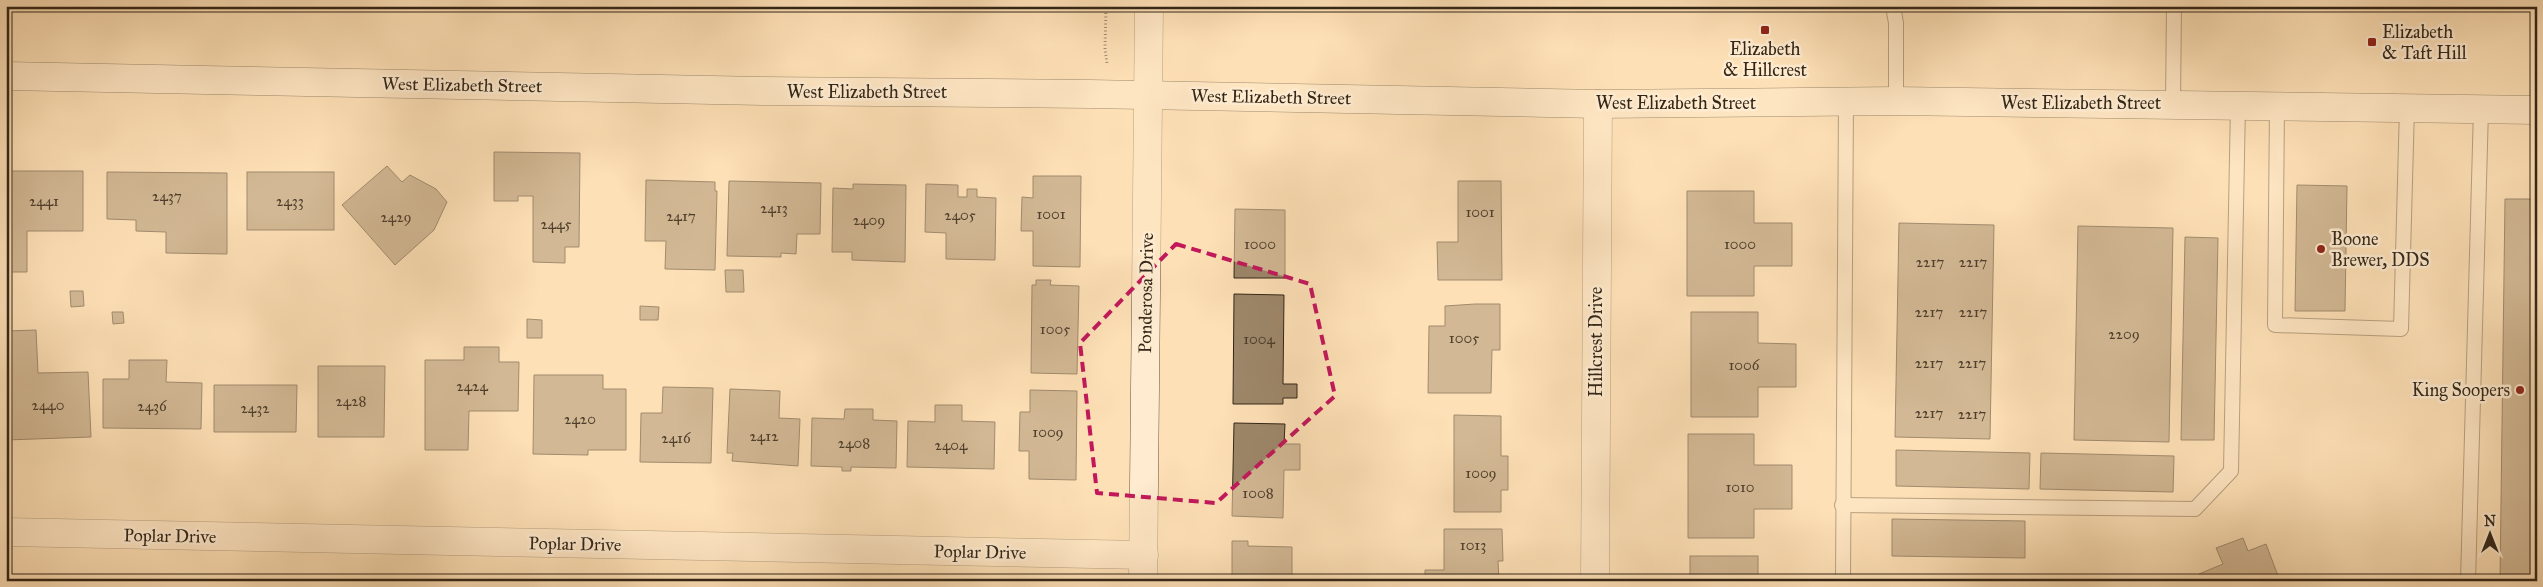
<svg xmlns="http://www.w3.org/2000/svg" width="2543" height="587" viewBox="0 0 2543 587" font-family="'IM FELL Great Primer',serif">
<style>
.building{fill:#9d876a;stroke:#332617}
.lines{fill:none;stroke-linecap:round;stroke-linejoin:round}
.lane-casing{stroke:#66543f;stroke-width:16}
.street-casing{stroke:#66543f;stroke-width:29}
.secondary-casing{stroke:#332617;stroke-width:29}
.path{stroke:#332617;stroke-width:3;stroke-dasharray:1 2.5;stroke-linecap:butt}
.lane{stroke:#feebd0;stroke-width:14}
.street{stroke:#feebd0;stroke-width:28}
.secondary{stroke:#feebd0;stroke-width:28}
.marked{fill:none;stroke:#c2185b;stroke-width:4;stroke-dasharray:10 6;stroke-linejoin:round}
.poi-dot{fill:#8f2418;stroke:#feebd0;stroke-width:2}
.labels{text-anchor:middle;stroke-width:5;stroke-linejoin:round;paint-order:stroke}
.number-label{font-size:15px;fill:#4e3e2c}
.poi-label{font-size:18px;fill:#332617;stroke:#feebd0;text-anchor:start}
.street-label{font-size:18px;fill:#332617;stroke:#feebd0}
</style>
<rect width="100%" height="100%" fill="#fee0b7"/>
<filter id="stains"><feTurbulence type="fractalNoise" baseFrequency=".004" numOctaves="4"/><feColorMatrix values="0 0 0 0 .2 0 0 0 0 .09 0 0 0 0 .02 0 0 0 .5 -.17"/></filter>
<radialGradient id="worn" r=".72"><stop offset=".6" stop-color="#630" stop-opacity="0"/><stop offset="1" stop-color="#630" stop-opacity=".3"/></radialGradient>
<g class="building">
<path d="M 494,152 L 580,153 L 579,247 L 565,247 L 565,263 L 533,262 L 533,196 L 518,196 L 518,201 L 494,201 Z"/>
<path d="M 387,166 L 402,182 L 410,175 L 436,189 L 447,202 L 434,230 L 395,265 L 342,205 Z"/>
<path d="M 6,171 L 83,171 L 83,231 L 27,231 L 27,272 L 6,272 Z"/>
<path d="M 107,172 L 227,173 L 227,254 L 166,253 L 166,232 L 136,231 L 136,220 L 107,219 Z"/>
<rect x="247" y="172" width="87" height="58"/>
<path d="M 1033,176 L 1081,176 L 1080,267 L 1033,266 L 1033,231 L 1021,231 L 1022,197 L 1033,198 Z"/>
<path d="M 646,180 L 715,182 L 715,191 L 717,191 L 715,270 L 665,269 L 666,241 L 645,241 Z"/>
<path d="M 729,181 L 821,183 L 820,234 L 797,234 L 796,254 L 781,253 L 781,257 L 727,256 Z"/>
<path d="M 1458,181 L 1501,181 L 1502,280 L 1438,280 L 1437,242 L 1458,242 Z"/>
<path d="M 853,184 L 906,185 L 905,262 L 852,260 L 852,252 L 832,252 L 833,188 L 853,189 Z"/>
<path d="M 926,184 L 958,185 L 958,197 L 967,197 L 967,189 L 977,189 L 977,197 L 996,198 L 995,260 L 946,259 L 946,233 L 925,232 Z"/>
<path d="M 2297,185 L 2347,186 L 2345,311 L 2295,311 Z"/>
<path d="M 1687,191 L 1754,191 L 1754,223 L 1792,223 L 1792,266 L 1754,266 L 1754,296 L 1687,296 Z"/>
<path d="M 2505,199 L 2537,199 L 2537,581 L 2500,581 Z"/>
<path d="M 1235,209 L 1285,210 L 1285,278 L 1234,278 Z"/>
<path d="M 1899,223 L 1994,225 L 1990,439 L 1895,437 Z"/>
<path d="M 2078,226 L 2173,228 L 2169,442 L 2074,440 Z"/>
<path d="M 2185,237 L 2218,238 L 2214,440 L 2181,440 Z"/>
<path d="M 725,270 L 743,270 L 744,292 L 726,292 Z"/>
<path d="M 1036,280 L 1051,280 L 1050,285 L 1079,286 L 1077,374 L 1031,373 L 1032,285 L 1036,285 Z"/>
<path d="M 70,291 L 83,291 L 84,306 L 71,307 Z"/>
<path d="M 1234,294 L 1284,295 L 1283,384 L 1297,384 L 1297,398 L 1283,398 L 1283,404 L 1233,404 Z"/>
<path d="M 1475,304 L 1500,304 L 1500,350 L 1492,350 L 1491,393 L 1428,393 L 1429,326 L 1445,326 L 1445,306 Z"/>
<path d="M 640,306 L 659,307 L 658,320 L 640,320 Z"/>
<path d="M 112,312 L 123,312 L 124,323 L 113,324 Z"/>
<path d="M 1691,312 L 1758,312 L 1758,343 L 1796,344 L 1796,387 L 1758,387 L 1758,417 L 1691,417 Z"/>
<path d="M 527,319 L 542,320 L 542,338 L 527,338 Z"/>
<path d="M 36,330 L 38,373 L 88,372 L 91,437 L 6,440 L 6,331 Z"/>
<path d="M 464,347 L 499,347 L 499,362 L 519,362 L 518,411 L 469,411 L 468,450 L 425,450 L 425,360 L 464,360 Z"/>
<path d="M 129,360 L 167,360 L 166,382 L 202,383 L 201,429 L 103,428 L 103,379 L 129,379 Z"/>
<path d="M 318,366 L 385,366 L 384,437 L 318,437 Z"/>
<path d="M 534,375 L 603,375 L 603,389 L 626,389 L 626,450 L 588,450 L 588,455 L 533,454 Z"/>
<path d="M 214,385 L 297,385 L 296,432 L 214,432 Z"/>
<path d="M 663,387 L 713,388 L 711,463 L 640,462 L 641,413 L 662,413 Z"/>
<path d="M 730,389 L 780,391 L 779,418 L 800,419 L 798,466 L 732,461 L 733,453 L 727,453 Z"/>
<path d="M 1030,390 L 1077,391 L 1076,480 L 1029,479 L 1029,451 L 1019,451 L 1020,412 L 1030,412 Z"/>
<path d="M 935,405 L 962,405 L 962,421 L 995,422 L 994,469 L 907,467 L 908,421 L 935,422 Z"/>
<path d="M 845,409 L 873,409 L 873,420 L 897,421 L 896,468 L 851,467 L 851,471 L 842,471 L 842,467 L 811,466 L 812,418 L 844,419 Z"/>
<path d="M 1454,415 L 1501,416 L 1501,456 L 1508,456 L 1508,490 L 1501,490 L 1501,512 L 1454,512 Z"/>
<path d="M 1234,423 L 1285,424 L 1284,444 L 1300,444 L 1300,470 L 1284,470 L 1283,518 L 1232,516 Z"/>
<path d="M 1688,434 L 1754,434 L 1754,465 L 1792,465 L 1792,509 L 1754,509 L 1754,538 L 1688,538 Z"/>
<path d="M 1896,450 L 2030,453 L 2029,489 L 1896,486 Z"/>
<path d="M 2041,453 L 2174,456 L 2173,492 L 2040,489 Z"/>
<path d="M 1892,519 L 2025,521 L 2025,558 L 1892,556 Z"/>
<path d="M 1444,529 L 1502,529 L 1503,561 L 1498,561 L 1499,581 L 1425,581 L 1425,570 L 1444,570 Z"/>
<path d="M 2243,538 L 2248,551 L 2266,544 L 2280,581 L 2201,581 L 2199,574 L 2223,564 L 2216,548 Z"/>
<path d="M 1232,541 L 1248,541 L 1248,546 L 1292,547 L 1292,579 L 1308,581 L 1232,581 Z"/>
<rect x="1690" y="556" width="68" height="25"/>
</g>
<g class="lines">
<defs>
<g id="lane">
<path d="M 1893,6 L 1896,23 L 1896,101"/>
<path d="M 2173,104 L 2174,6"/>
<path d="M 2277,105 L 2275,325 L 2401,329 L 2407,107"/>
<path d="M 1842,505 L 2195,509 L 2231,471 L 2238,104"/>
<path d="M 1843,581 L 1846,102"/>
<path d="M 2468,581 L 2481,109"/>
</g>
<g id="street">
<path d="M 6,532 L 1144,555"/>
<path d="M 1143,581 L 1149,6"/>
<path d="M 1595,581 L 1598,104"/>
</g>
<path id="secondary" d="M 6,76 L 763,91 L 1090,94 L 1598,104 L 1896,101 L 2537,110"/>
</defs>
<use href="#lane" class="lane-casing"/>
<use href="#street" class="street-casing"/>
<use href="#secondary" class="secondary-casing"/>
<path class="path" d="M 1106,6 L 1105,49 L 1107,63"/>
<use href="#lane" class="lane"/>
<use href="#street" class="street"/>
<use href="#secondary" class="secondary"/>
</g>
<path d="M0 0H2543V587H0ZM 1176,244 L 1310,284 L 1335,396 L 1216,503 L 1097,493 L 1080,343 Z" fill="#fee0b7" fill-opacity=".55" fill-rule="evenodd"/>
<path class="marked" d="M 1176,244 L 1310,284 L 1335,396 L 1216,503 L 1097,493 L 1080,343 Z"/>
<g class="poi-dot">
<rect x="1760" y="25" width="10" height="10" rx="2.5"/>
<rect x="2367" y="37" width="10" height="10" rx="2.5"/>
<circle cx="2321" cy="249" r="5"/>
<circle cx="2520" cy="390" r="5"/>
</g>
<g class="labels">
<g class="number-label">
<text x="167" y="201">2437</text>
<text x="44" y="206">2441</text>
<text x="290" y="206">2433</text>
<text x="774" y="213">2413</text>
<text x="1480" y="217">1001</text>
<text x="1051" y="219">1001</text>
<text x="960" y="220">2405</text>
<text x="681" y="221">2417</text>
<text x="396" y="222">2429</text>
<text x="869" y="225">2409</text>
<text x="556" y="229">2445</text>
<text x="1260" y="249">1000</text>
<text x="1740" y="249">1000</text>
<text x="1930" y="267">2217</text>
<text x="1973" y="267">2217</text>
<text x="1929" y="317">2217</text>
<text x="1973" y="317">2217</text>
<text x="1055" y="334">1005</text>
<text x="2124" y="339">2209</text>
<text x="1464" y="343">1005</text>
<text x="1259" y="344">1004</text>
<text x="1929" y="368">2217</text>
<text x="1972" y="368">2217</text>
<text x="1744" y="370">1006</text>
<text x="472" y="391">2424</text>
<text x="351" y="406">2428</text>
<text x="48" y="410">2440</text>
<text x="152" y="411">2436</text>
<text x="255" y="413">2432</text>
<text x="1929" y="418">2217</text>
<text x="1972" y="419">2217</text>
<text x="580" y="424">2420</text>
<text x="1048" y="437">1009</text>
<text x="764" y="441">2412</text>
<text x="676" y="443">2416</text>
<text x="854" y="448">2408</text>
<text x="951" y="450">2404</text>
<text x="1481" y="478">1009</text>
<text x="1740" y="492">1010</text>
<text x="1258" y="498">1008</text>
<text x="1473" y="550">1013</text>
</g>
<g class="poi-label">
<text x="2382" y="38">Elizabeth<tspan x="2382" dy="21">&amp; Taft Hill</tspan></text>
<text x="1765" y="55" text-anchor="middle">Elizabeth<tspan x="1765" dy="21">&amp; Hillcrest</tspan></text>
<text x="2331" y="245">Boone<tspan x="2331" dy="21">Brewer, DDS</tspan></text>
<text x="2510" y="396" text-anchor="end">King Soopers</text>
</g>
<g class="street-label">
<text transform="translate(462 85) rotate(1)" y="6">West Elizabeth Street</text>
<text x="867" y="98">West Elizabeth Street</text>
<text transform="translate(1271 97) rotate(1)" y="6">West Elizabeth Street</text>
<text x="1676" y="109">West Elizabeth Street</text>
<text x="2081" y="109">West Elizabeth Street</text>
<text transform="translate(1146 293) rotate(-89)" y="6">Ponderosa Drive</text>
<text transform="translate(1596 342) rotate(-90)" y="6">Hillcrest Drive</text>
<text transform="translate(170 536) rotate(1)" y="6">Poplar Drive</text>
<text transform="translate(575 544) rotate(1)" y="6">Poplar Drive</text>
<text transform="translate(980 552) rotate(1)" y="6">Poplar Drive</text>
</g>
</g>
<rect width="2543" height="587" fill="none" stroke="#fee0b7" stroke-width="25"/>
<rect x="8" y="8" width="2528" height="572" fill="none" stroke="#332617" stroke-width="2.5"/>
<rect x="12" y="12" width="2518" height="562" fill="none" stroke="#332617"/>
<g transform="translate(2490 534)" stroke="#feebd0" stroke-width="4" paint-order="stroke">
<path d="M0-4L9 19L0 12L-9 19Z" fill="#332617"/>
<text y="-8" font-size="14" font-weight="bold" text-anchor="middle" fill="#332617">N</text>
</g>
<rect width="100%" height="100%" filter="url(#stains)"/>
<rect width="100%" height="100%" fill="url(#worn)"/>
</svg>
